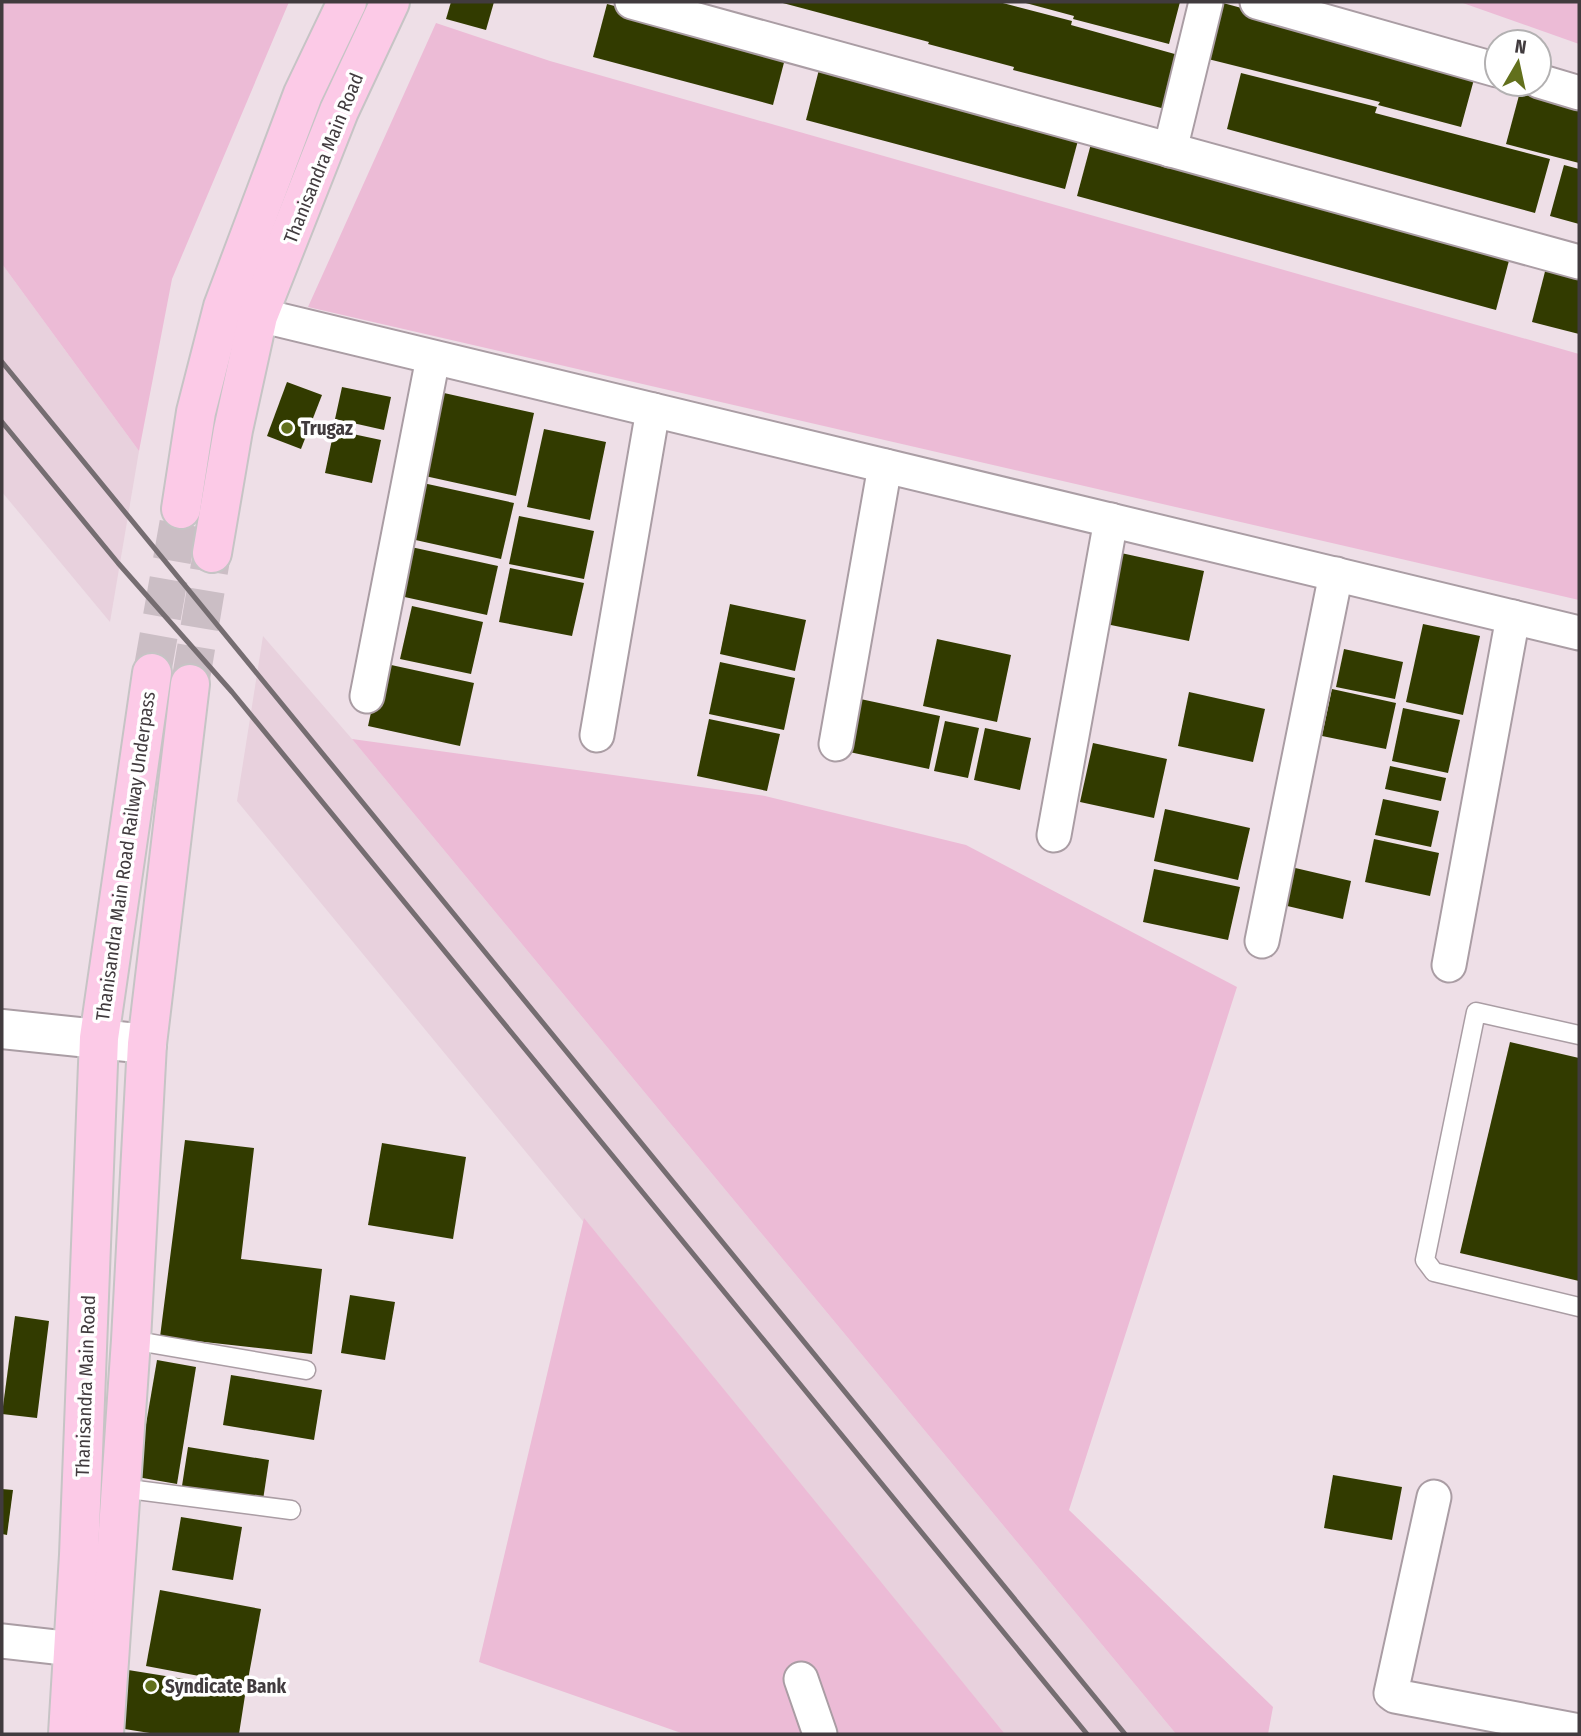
<svg xmlns="http://www.w3.org/2000/svg" width="1581" height="1736" viewBox="0 0 1581 1736" font-family="'Fira Sans Condensed',sans-serif">
<style>
.built{fill:#e8d1dd}
.green{fill:#ecbbd6}
.building{fill:#323b00}
.lines{fill:none;stroke-linecap:round;stroke-linejoin:round}
.primary-tunnel{stroke:#cbbec5;stroke-width:38;stroke-dasharray:38 19;stroke-linecap:butt}
.lane-casing{stroke:#aa9da4;stroke-width:21}
.street-casing{stroke:#aa9da4;stroke-width:37}
.secondary-casing{stroke:#aa9da4;stroke-width:42}
.primary-casing{stroke:#c6c4c5;stroke-width:42}
.lane{stroke:#fff;stroke-width:18}
.street{stroke:#fff;stroke-width:33}
.secondary{stroke:#fff;stroke-width:38}
.primary{stroke:#fccae7;stroke-width:38}
.rail{stroke:#756d71;stroke-width:5}
.poi-dot{fill:#62701c;stroke:#fff;stroke-width:2.5}
.labels{text-anchor:middle;stroke-width:7;stroke-linejoin:round;paint-order:stroke}
.street-label{font-size:19px;fill:#413b3e;stroke:#fff}
.poi-label{font-size:19px;font-weight:bold;fill:#413b3e;stroke:#fff;text-anchor:start}
</style>
<rect width="100%" height="100%" fill="#eedfe7"/>
<g class="built">
<path d="M 2,264 L 139,451 L 110,622 L 2,492 Z"/>
<path d="M 263,636 L 352,739 L 1176,1734 L 1005,1734 L 237,801 Z"/>
</g>
<g class="green">
<path d="M 2,2 L 289,2 L 172,279 L 139,451 L 2,264 Z"/>
<path d="M 1460,2 L 1579,2 L 1579,44 Z"/>
<path d="M 436,23 L 550,61 L 1579,354 L 1579,600 L 308,307 Z"/>
<path d="M 352,739 L 765,796 L 966,845 L 1237,987 L 1069,1510 L 1273,1707 L 1268,1734 L 1176,1734 Z"/>
<path d="M 584,1218 L 1005,1734 L 684,1734 L 479,1662 Z"/>
</g>
<g class="building">
<path d="M 451,2 L 494,2 L 486,30 L 446,19 Z"/>
<path d="M 779,2 L 999,2 L 1072,21 L 1071,25 L 1189,58 L 1173,111 L 1013,70 L 1014,67 L 928,44 L 929,42 Z"/>
<path d="M 1022,2 L 1180,2 L 1169,44 L 1073,19 L 1074,16 Z"/>
<path d="M 1223,3 L 1476,72 L 1461,127 L 1378,105 L 1380,102 L 1208,59 Z"/>
<path d="M 607,4 L 787,51 L 773,105 L 593,57 Z"/>
<path d="M 821,62 L 1080,133 L 1065,189 L 806,120 Z"/>
<path d="M 1241,73 L 1377,107 L 1375,113 L 1550,159 L 1535,213 L 1227,129 Z"/>
<path d="M 1521,88 L 1579,104 L 1579,163 L 1506,144 Z"/>
<path d="M 1092,140 L 1511,253 L 1496,310 L 1077,196 Z"/>
<path d="M 1564,165 L 1579,169 L 1579,224 L 1550,216 Z"/>
<path d="M 1548,260 L 1579,268 L 1579,334 L 1532,322 Z"/>
<path d="M 287,382 L 322,395 L 301,449 L 267,436 Z"/>
<path d="M 342,387 L 391,397 L 384,430 L 335,419 Z"/>
<path d="M 444,393 L 534,413 L 516,496 L 425,476 Z"/>
<path d="M 544,429 L 606,442 L 590,520 L 527,507 Z"/>
<path d="M 334,430 L 381,440 L 372,483 L 325,473 Z"/>
<path d="M 423,483 L 514,503 L 501,559 L 411,539 Z"/>
<path d="M 519,516 L 594,531 L 584,579 L 509,564 Z"/>
<path d="M 411,547 L 498,566 L 487,615 L 400,596 Z"/>
<path d="M 1121,553 L 1204,571 L 1189,641 L 1106,624 Z"/>
<path d="M 510,568 L 584,583 L 572,636 L 499,622 Z"/>
<path d="M 730,604 L 806,620 L 795,671 L 720,654 Z"/>
<path d="M 412,606 L 483,622 L 471,674 L 400,659 Z"/>
<path d="M 1423,624 L 1480,636 L 1463,715 L 1406,702 Z"/>
<path d="M 937,639 L 1011,655 L 997,722 L 923,706 Z"/>
<path d="M 1344,649 L 1403,662 L 1395,699 L 1336,687 Z"/>
<path d="M 720,662 L 795,678 L 784,730 L 709,714 Z"/>
<path d="M 382,663 L 474,683 L 460,746 L 368,726 Z"/>
<path d="M 1332,689 L 1396,703 L 1386,749 L 1322,736 Z"/>
<path d="M 1189,692 L 1265,709 L 1253,762 L 1178,746 Z"/>
<path d="M 851,697 L 940,716 L 929,769 L 840,750 Z"/>
<path d="M 1403,708 L 1460,720 L 1448,773 L 1392,761 Z"/>
<path d="M 709,719 L 780,734 L 767,791 L 697,776 Z"/>
<path d="M 945,721 L 979,728 L 968,778 L 934,771 Z"/>
<path d="M 985,728 L 1031,738 L 1020,790 L 974,780 Z"/>
<path d="M 1093,743 L 1167,759 L 1154,818 L 1080,802 Z"/>
<path d="M 1390,766 L 1446,778 L 1441,801 L 1385,789 Z"/>
<path d="M 1383,799 L 1439,811 L 1431,847 L 1375,835 Z"/>
<path d="M 1165,809 L 1250,828 L 1238,880 L 1154,861 Z"/>
<path d="M 1374,839 L 1439,853 L 1430,896 L 1365,882 Z"/>
<path d="M 1291,867 L 1351,881 L 1343,919 L 1283,905 Z"/>
<path d="M 1154,869 L 1240,887 L 1228,940 L 1143,922 Z"/>
<path d="M 1510,1042 L 1579,1058 L 1579,1281 L 1460,1253 Z"/>
<path d="M 185,1140 L 254,1148 L 241,1259 L 322,1269 L 312,1354 L 160,1337 Z"/>
<path d="M 382,1143 L 466,1157 L 453,1239 L 368,1225 Z"/>
<path d="M 350,1295 L 395,1302 L 385,1360 L 341,1353 Z"/>
<path d="M 15,1316 L 49,1321 L 37,1418 L 2,1414 Z"/>
<path d="M 157,1360 L 196,1367 L 177,1484 L 137,1477 Z"/>
<path d="M 231,1375 L 322,1390 L 314,1440 L 223,1425 Z"/>
<path d="M 188,1447 L 269,1460 L 263,1500 L 182,1486 Z"/>
<path d="M 1333,1475 L 1402,1487 L 1392,1540 L 1324,1528 Z"/>
<path d="M 2,1489 L 13,1490 L 7,1535 L 2,1534 Z"/>
<path d="M 181,1517 L 242,1527 L 233,1580 L 172,1570 Z"/>
<path d="M 160,1590 L 261,1609 L 247,1685 L 146,1666 Z"/>
<path d="M 122,1669 L 246,1689 L 239,1734 L 156,1734 L 112,1727 Z"/>
</g>
<g class="lines">
<g class="primary-tunnel">
<path d="M 152,673 L 181,509"/>
<path d="M 190,684 L 212,553"/>
</g>
<defs>
<g id="lane">
<path d="M 1579,1035 L 1476,1012 L 1425,1260 L 1434,1272 L 1579,1307"/>
<path d="M 131,1340 L 306,1370"/>
<path d="M 121,1488 L 291,1510"/>
</g>
<g id="street">
<path d="M 632,2 L 1579,262"/>
<path d="M 1257,2 L 1497,70"/>
<path d="M 1539,81 L 1579,93"/>
<path d="M 1170,150 L 1206,2"/>
<path d="M 234,309 L 1579,633"/>
<path d="M 367,696 L 433,358"/>
<path d="M 597,735 L 653,410"/>
<path d="M 836,744 L 885,466"/>
<path d="M 1054,835 L 1111,520"/>
<path d="M 1262,941 L 1336,574"/>
<path d="M 1449,965 L 1513,617"/>
<path d="M 1434,1497 L 1391,1693 L 1395,1696 L 1579,1731"/>
<path d="M 2,1641 L 73,1649"/>
<path d="M 801,1679 L 820,1734"/>
</g>
<path id="secondary" d="M 2,1029 L 147,1044"/>
<g id="primary">
<path d="M 181,509 L 196,412 L 223,307 L 303,94 L 347,2"/>
<path d="M 212,553 L 233,430 L 258,316 L 339,111 L 390,2"/>
<path d="M 68,1734 L 79,1555 L 99,1038 L 152,673"/>
<path d="M 104,1734 L 131,1340 L 147,1044 L 190,684"/>
</g>
</defs>
<use href="#lane" class="lane-casing"/>
<use href="#street" class="street-casing"/>
<use href="#secondary" class="secondary-casing"/>
<use href="#primary" class="primary-casing"/>
<use href="#lane" class="lane"/>
<use href="#street" class="street"/>
<use href="#secondary" class="secondary"/>
<use href="#primary" class="primary"/>
<g class="rail">
<path d="M 2,362 L 1125,1734"/>
<path d="M 2,422 L 118,563 L 232,692 L 1087,1734"/>
</g>
</g>
<g class="poi-dot">
<circle cx="287" cy="428" r="7"/>
<circle cx="151" cy="1686" r="7"/>
</g>
<g class="labels">
<g class="street-label">
<text transform="translate(323 158) rotate(-68)" y="7">Thanisandra Main Road</text>
<text transform="translate(125 856) rotate(-82)" y="7">Thanisandra Main Road Railway Underpass</text>
<text transform="translate(85 1386) rotate(-88)" y="7">Thanisandra Main Road</text>
</g>
<g class="poi-label">
<text x="301" y="435">Trugaz</text>
<text x="165" y="1693">Syndicate Bank</text>
</g>
</g>
<rect width="1581" height="1736" fill="none" stroke="#413b3e" stroke-width="7"/>
<g transform="translate(1518 63) rotate(9)"><circle r="33" fill="#ffffff" stroke="#b3b1b2" stroke-width="2"/>
<path d="M0-5L12 26L0 18L-12 26Z" fill="#62701c"/>
<text y="-10" font-size="19" font-weight="bold" text-anchor="middle" fill="#413b3e">N</text>
</g>
</svg>
